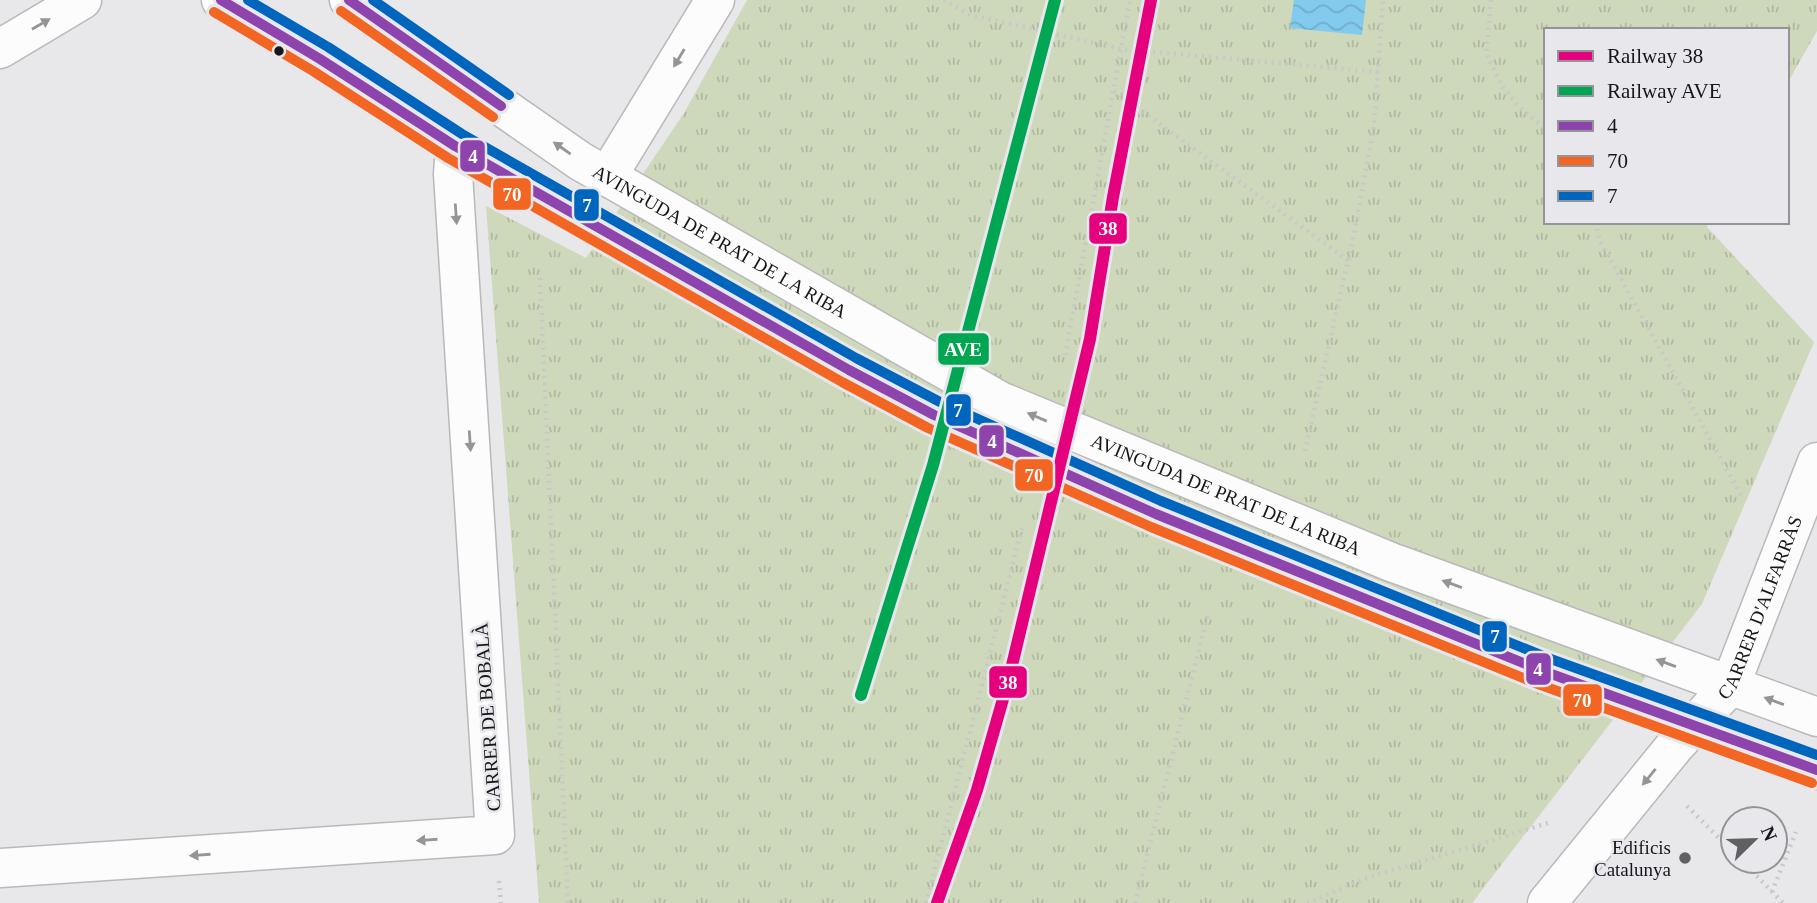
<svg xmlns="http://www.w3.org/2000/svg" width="1817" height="903" viewBox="0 0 1817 903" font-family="'Times New Roman',serif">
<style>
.grass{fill:url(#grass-tufts)}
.water{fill:url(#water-waves)}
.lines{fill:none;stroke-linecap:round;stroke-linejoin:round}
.minor-casing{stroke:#b9b9bc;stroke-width:41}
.secondary-casing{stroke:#b9b9bc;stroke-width:41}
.path{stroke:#c8c8c8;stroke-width:4.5;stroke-dasharray:2 5;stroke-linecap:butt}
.minor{stroke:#fcfcfc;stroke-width:38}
.secondary{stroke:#fcfcfc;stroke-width:38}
.bus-1-casing{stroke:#e7e7ec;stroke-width:16}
.bus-2-casing{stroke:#e7e7ec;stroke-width:16}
.bus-3-casing{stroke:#e7e7ec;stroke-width:16}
.bus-1{stroke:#8e44ad;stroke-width:10}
.bus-2{stroke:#f26522;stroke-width:10}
.bus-3{stroke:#0065bd;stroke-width:10}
.rail-1-casing{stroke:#e7e7ec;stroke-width:18}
.rail-2-casing{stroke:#e7e7ec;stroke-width:18}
.rail-1{stroke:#e5007d;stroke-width:12}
.rail-2{stroke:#00a651;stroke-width:12}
.oneway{fill:#959596}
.bus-dot{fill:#171719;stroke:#e7e7ec;stroke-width:2.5}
.poi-dot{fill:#606062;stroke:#e7e7ec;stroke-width:2.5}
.labels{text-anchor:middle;stroke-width:5;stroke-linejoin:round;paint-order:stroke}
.street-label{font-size:19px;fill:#171719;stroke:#e7e7ec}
.poi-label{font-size:19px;fill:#171719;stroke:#e7e7ec;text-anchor:end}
.line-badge{stroke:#e7e7ec;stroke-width:2.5}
.badge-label{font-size:19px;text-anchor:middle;font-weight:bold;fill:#fff}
</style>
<defs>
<pattern id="grass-tufts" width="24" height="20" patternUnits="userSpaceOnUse" patternTransform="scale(1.75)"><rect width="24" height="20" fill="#ced8bb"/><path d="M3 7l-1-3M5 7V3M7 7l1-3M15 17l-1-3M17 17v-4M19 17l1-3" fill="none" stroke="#b0b9a0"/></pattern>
<pattern id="water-waves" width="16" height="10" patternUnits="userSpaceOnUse" patternTransform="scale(1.75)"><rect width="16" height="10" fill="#82caee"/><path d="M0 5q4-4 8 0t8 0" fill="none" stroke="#70adcc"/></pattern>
</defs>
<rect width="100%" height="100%" fill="#e8e8eb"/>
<path class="grass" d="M 747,0 L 1817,0 L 1817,31 L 1787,84 L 1787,30 L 1546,30 L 1546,222 L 1709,222 L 1707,227 L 1814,342 L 1702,604 L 1472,903 L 539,903 L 486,206 L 586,258 L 684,113 Z"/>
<path class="water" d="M 1294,0 L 1366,0 L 1362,35 L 1290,28 Z"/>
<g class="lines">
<defs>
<g id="minor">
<path d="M 0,49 L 82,0"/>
<path d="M 607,177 L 715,0"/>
<path d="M 0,868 L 495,835 L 453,174 L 455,146"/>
<path id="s1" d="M 1547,903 L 1674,747 L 1730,686 L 1817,462"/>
</g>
<g id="secondary">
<path d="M 221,0 L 320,59 L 455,146 L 543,197 L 849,370 L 934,415 L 1156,514 L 1543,671 L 1817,770"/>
<path id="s2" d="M 349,0 L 580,161 L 1000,401 L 1391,562 L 1817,717"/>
</g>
</defs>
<use href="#minor" class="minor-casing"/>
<use href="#secondary" class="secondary-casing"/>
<g class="path">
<path d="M 944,0 L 971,15 L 1121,49 L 1378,72"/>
<path d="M 1491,0 L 1486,53 L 1502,86 L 1520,108 L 1546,129"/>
<path d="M 1114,91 L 1349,261"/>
<path d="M 1595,222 L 1600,241 L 1741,495"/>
<path d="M 540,278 L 568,903"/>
<path d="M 1065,355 L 1130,0"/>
<path d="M 1305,451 L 1354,234 L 1374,126 L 1383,0"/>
<path d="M 1687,806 L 1733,852"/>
<path d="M 1742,861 L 1783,903"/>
<path d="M 499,881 L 501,903"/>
<path d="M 1772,892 L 1796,832"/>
<path d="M 926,903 L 1023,524"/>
<path d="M 1135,903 L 1208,614"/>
<path d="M 1307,903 L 1370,877 L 1548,823"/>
</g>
<use href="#minor" class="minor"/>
<use href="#secondary" class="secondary"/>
<defs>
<g id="bus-1">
<path d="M 221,0 L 320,59 L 455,146 L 849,370 L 934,415 L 1156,514 L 1543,671 L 1817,770"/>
<path d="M 349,0 L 501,106"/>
</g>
<g id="bus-2">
<path d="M 341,11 L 493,117"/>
<path d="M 214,12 L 313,71 L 448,158 L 842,382 L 928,428 L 1151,527 L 1538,684 L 1812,783"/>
</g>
<g id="bus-3">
<path d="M 248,0 L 328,47 L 462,134 L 856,358 L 940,402 L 1161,501 L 1548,658 L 1817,755"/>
<path d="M 373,0 L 509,95"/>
</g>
</defs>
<use href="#bus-1" class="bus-1-casing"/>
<use href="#bus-2" class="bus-2-casing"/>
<use href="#bus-3" class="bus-3-casing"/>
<use href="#bus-1" class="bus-1"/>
<use href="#bus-2" class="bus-2"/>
<use href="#bus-3" class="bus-3"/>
<defs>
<path id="rail-1" d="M 937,903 L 977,790 L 1009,678 L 1090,339 L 1113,197 L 1151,0"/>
<path id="rail-2" d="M 861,695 L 933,465 L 1055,0"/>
</defs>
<use href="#rail-1" class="rail-1-casing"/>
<use href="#rail-2" class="rail-2-casing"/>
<use href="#rail-1" class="rail-1"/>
<use href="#rail-2" class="rail-2"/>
</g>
<defs><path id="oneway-solid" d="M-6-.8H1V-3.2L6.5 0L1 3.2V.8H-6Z" transform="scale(1.75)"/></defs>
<g class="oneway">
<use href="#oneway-solid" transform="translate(41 24) rotate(-30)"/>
<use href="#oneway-solid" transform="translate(679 58) rotate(121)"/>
<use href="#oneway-solid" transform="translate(562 148) rotate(-145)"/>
<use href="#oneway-solid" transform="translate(456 214) rotate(86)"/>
<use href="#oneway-solid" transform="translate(1037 417) rotate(-157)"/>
<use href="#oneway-solid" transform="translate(470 441) rotate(86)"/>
<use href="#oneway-solid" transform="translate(1452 584) rotate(-160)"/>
<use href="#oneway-solid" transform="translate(1666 663) rotate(-160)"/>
<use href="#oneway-solid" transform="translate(1774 701) rotate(-160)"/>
<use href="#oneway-solid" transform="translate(1649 777) rotate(129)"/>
<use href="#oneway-solid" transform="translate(427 840) rotate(176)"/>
<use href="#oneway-solid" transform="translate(200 855) rotate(176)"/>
</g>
<circle class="bus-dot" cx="279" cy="51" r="6"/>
<circle class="poi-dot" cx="1685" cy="858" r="7"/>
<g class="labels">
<g class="street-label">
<text dy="7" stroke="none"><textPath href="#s2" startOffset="443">AVINGUDA DE PRAT DE LA RIBA</textPath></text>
<text dy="7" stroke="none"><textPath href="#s2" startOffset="1010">AVINGUDA DE PRAT DE LA RIBA</textPath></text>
<text dy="7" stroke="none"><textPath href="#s1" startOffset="368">CARRER D'ALFARRÀS</textPath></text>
<text transform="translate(487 717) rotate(-94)" y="7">CARRER DE BOBALÀ</text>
</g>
<g class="poi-label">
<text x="1671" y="854">Edificis<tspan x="1671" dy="22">Catalunya</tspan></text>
</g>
</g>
<g class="line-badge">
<rect x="459" y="139" width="27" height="34" rx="7" fill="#8e44ad"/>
<rect x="492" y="177" width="40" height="34" rx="7" fill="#f26522"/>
<rect x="573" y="188" width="27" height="34" rx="7" fill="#0065bd"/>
<rect x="1088" y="212" width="40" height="33" rx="7" fill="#e5007d"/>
<rect x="937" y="332" width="53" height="34" rx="7" fill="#00a651"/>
<rect x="945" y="393" width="27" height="34" rx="7" fill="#0065bd"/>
<rect x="978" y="424" width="27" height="34" rx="7" fill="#8e44ad"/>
<rect x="1014" y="458" width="40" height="34" rx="7" fill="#f26522"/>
<rect x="1481" y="620" width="27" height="33" rx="7" fill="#0065bd"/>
<rect x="1525" y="652" width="27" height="34" rx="7" fill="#8e44ad"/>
<rect x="988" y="665" width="40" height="34" rx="7" fill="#e5007d"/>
<rect x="1562" y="683" width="41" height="34" rx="7" fill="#f26522"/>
</g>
<g class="badge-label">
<text x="473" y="163">4</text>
<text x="512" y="201">70</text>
<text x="587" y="212">7</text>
<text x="1108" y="235">38</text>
<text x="963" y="356">AVE</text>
<text x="958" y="417">7</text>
<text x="992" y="448">4</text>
<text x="1034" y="482">70</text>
<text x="1495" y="643">7</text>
<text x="1538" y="676">4</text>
<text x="1008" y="689">38</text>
<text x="1582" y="707">70</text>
</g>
<rect x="1544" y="28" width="245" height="196" fill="#e7e7ec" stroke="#949498" stroke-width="2"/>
<rect x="1558" y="51" width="35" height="10" fill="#e5007d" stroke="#949498" stroke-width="2"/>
<text x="1607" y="63" font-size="21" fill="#171719">Railway 38</text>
<rect x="1558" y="86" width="35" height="10" fill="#00a651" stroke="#949498" stroke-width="2"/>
<text x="1607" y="98" font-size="21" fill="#171719">Railway AVE</text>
<rect x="1558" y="121" width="35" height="10" fill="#8e44ad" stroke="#949498" stroke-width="2"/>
<text x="1607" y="133" font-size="21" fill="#171719">4</text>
<rect x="1558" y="156" width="35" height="10" fill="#f26522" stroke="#949498" stroke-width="2"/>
<text x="1607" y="168" font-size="21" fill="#171719">70</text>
<rect x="1558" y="191" width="35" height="10" fill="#0065bd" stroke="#949498" stroke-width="2"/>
<text x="1607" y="203" font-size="21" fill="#171719">7</text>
<g transform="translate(1754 840) rotate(67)"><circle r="33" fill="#e7e7ec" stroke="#949498" stroke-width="2"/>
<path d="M0-5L12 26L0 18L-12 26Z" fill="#606062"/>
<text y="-10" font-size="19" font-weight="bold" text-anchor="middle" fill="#171719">N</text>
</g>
</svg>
